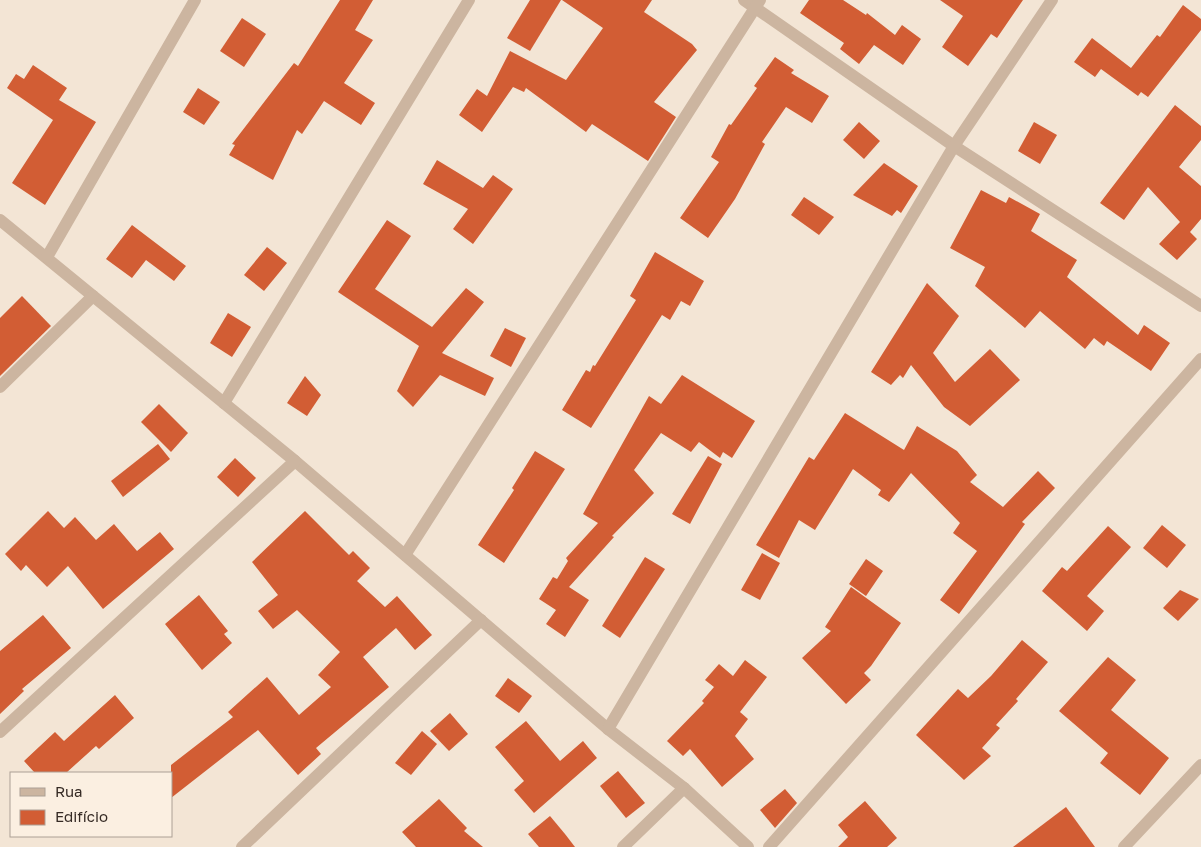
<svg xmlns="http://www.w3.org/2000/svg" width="1201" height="847" viewBox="0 0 1201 847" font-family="'Golos Text',sans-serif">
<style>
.building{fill:#d25d34}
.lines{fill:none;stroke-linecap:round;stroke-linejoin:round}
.minor{stroke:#ccb5a0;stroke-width:12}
</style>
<rect width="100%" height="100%" fill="#f3e5d5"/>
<g class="building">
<path d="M 340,0 L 373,0 L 355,30 L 373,40 L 344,83 L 375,103 L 361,125 L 324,101 L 302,134 L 297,130 L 273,180 L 229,155 L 235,145 L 232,144 L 294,63 L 298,66 Z"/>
<path d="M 530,0 L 561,0 L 530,51 L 507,38 Z"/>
<path d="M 562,0 L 652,0 L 644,12 L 692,44 L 697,50 L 654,102 L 676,117 L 648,161 L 592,124 L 586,132 L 526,88 L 524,92 L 513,87 L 482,132 L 459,115 L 477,89 L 487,96 L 510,51 L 566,80 L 603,28 Z"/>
<path d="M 809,0 L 843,0 L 866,15 L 867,13 L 895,35 L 902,25 L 921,39 L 903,65 L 874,45 L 859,64 L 840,49 L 844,43 L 800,13 Z"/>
<path d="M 940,0 L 1023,0 L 997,38 L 991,34 L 968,66 L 942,47 L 963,16 Z"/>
<path d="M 1183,5 L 1201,19 L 1201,30 L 1148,97 L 1141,92 L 1138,96 L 1101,69 L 1095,77 L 1074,62 L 1092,38 L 1131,68 L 1157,35 L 1160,37 Z"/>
<path d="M 242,18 L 266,34 L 244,67 L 220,51 Z"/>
<path d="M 775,57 L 794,70 L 791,73 L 829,96 L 812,123 L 786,107 L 762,142 L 765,144 L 735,199 L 708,238 L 680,218 L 719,162 L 711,157 L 729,124 L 731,125 L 757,88 L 754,86 Z"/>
<path d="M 33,65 L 67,88 L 59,100 L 96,122 L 45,205 L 12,183 L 53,120 L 7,88 L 16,74 L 24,79 Z"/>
<path d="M 198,88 L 220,102 L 204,125 L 183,112 Z"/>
<path d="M 1175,105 L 1201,126 L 1201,140 L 1179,167 L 1201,186 L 1201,219 L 1190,232 L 1197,239 L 1177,260 L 1159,244 L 1180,222 L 1148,187 L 1124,220 L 1100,203 Z"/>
<path d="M 859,122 L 880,141 L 864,159 L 843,140 Z"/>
<path d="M 1034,122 L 1057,135 L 1040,164 L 1018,151 Z"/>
<path d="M 437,160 L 483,188 L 493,175 L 513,189 L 473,244 L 453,229 L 468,209 L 423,184 Z"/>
<path d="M 884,163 L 918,186 L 901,213 L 897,210 L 892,216 L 853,195 Z"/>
<path d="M 981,190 L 1006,203 L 1009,197 L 1040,214 L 1031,231 L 1077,260 L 1067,277 L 1138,335 L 1144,325 L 1170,343 L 1151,371 L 1107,341 L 1104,346 L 1094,338 L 1085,349 L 1040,311 L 1025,328 L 975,286 L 985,267 L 950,248 Z"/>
<path d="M 804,197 L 834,217 L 819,235 L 791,215 Z"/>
<path d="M 387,220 L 411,236 L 375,289 L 432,327 L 466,288 L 484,302 L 442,353 L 494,378 L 485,396 L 440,375 L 413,407 L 397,391 L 419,346 L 338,292 Z"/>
<path d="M 132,225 L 186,266 L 174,281 L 146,260 L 132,278 L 106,259 Z"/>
<path d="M 267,247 L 287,263 L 264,291 L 244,275 Z"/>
<path d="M 655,252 L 704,281 L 690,306 L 681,301 L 670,320 L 662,315 L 591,428 L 562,410 L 586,370 L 590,372 L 593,365 L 595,366 L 636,300 L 630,296 Z"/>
<path d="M 927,283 L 959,316 L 933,353 L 955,382 L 990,349 L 1020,380 L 970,426 L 944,407 L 911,365 L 903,378 L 900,375 L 891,385 L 871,372 Z"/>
<path d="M 22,296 L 51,326 L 0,376 L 0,318 Z"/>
<path d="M 228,313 L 251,327 L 232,357 L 210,343 Z"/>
<path d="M 505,328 L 526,338 L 511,367 L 490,356 Z"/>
<path d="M 682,375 L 755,421 L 732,458 L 723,452 L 720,458 L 699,442 L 691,452 L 661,433 L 634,470 L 654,493 L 612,536 L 614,537 L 569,587 L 589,600 L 565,637 L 546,624 L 556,610 L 539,599 L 553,577 L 557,579 L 568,561 L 566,558 L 598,523 L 583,514 L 649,396 L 661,404 Z"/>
<path d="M 305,376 L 321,395 L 307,416 L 287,403 Z"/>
<path d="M 159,404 L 188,433 L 171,452 L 141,422 Z"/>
<path d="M 845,413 L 904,450 L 917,426 L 957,451 L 977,475 L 970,482 L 1003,507 L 1038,471 L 1055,488 L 1022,522 L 1025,524 L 959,614 L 940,600 L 977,551 L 953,533 L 960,523 L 911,473 L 889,502 L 878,495 L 881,490 L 853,469 L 815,530 L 799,520 L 779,558 L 756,545 L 809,457 L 814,460 Z"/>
<path d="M 158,444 L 170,459 L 123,497 L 111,481 Z"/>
<path d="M 535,451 L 565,469 L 504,563 L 478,545 L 514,490 L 512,488 Z"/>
<path d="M 708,456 L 722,464 L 690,524 L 672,514 Z"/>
<path d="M 235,458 L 256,478 L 238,497 L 217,477 Z"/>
<path d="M 48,511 L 64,528 L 75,517 L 96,540 L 114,524 L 137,551 L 160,532 L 174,549 L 103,609 L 68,566 L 47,587 L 26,565 L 21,571 L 5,554 Z"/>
<path d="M 305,511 L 349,555 L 353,551 L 370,568 L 357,581 L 385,607 L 397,596 L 432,635 L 415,650 L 396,628 L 363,657 L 389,687 L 316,748 L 321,754 L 298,775 L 258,730 L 171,798 L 171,765 L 233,717 L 228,712 L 267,677 L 299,715 L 331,687 L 318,675 L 340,652 L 297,610 L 273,629 L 258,611 L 278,595 L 252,562 Z"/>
<path d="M 1162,525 L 1186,545 L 1167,568 L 1143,548 Z"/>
<path d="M 1108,526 L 1131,547 L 1087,596 L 1104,611 L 1087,631 L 1042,591 L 1062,567 L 1067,571 Z"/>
<path d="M 762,553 L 780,563 L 760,600 L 741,590 Z"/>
<path d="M 645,557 L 665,569 L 620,638 L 602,626 Z"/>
<path d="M 866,559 L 883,571 L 866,596 L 849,584 Z"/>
<path d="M 851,587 L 901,623 L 871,666 L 864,673 L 871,680 L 846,704 L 802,658 L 831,631 L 825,627 Z"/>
<path d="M 1180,590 L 1199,599 L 1178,621 L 1163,608 Z"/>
<path d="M 199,595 L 228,631 L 224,634 L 232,643 L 202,670 L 165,624 Z"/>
<path d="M 43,615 L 71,648 L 22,689 L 24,691 L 0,714 L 0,651 Z"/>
<path d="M 1022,640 L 1048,662 L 1016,699 L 1018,701 L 996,725 L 1000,728 L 982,748 L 991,756 L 964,780 L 916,735 L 958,689 L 968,698 L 991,676 Z"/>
<path d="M 1108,657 L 1136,680 L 1111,710 L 1169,758 L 1140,795 L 1100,763 L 1108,753 L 1059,711 Z"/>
<path d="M 745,660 L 767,677 L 740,712 L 748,719 L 735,736 L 754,759 L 722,787 L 690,749 L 683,756 L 667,741 L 704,703 L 702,701 L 714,687 L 705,680 L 719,664 L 733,676 Z"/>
<path d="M 508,678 L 532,696 L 519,713 L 495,696 Z"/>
<path d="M 115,695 L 134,718 L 99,749 L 96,746 L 66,773 L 35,773 L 24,761 L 55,732 L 64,741 Z"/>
<path d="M 450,713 L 468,734 L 449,751 L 430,731 Z"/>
<path d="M 526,721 L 560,761 L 583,741 L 597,758 L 534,813 L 514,790 L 524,781 L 495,747 Z"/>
<path d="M 422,731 L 437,744 L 411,775 L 395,763 Z"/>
<path d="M 618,771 L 645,803 L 626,818 L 600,786 Z"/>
<path d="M 785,789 L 797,803 L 775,828 L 760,810 Z"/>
<path d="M 439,799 L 467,828 L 464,831 L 483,847 L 416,847 L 402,832 Z"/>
<path d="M 865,801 L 897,838 L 887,847 L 838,847 L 848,837 L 838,825 Z"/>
<path d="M 1066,807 L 1095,847 L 1013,847 Z"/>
<path d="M 550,816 L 565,834 L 575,847 L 539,847 L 528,834 Z"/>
</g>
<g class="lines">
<g class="minor">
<path d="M 744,0 L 954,146 L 1201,306"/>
<path d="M 0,220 L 295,461 L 608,729 L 684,788 L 748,847"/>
<path d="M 47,257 L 195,0"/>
<path d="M 0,387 L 93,296"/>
<path d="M 224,403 L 469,0"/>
<path d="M 405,555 L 760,0"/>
<path d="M 608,729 L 954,146 L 1052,0"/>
<path d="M 0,732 L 295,461"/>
<path d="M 242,847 L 481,620"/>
<path d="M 623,847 L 684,788"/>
<path d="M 769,847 L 1201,359"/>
<path d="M 1124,847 L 1201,765"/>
</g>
</g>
<rect x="10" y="772" width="162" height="65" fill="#fbefe1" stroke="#aca095"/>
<rect x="20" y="788" width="25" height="8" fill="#ccb5a0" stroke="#aca095"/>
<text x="55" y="797" font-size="15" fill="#352a24">Rua</text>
<rect x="20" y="810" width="25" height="15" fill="#d25d34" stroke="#aca095"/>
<text x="55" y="822" font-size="15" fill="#352a24">Edifício</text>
</svg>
